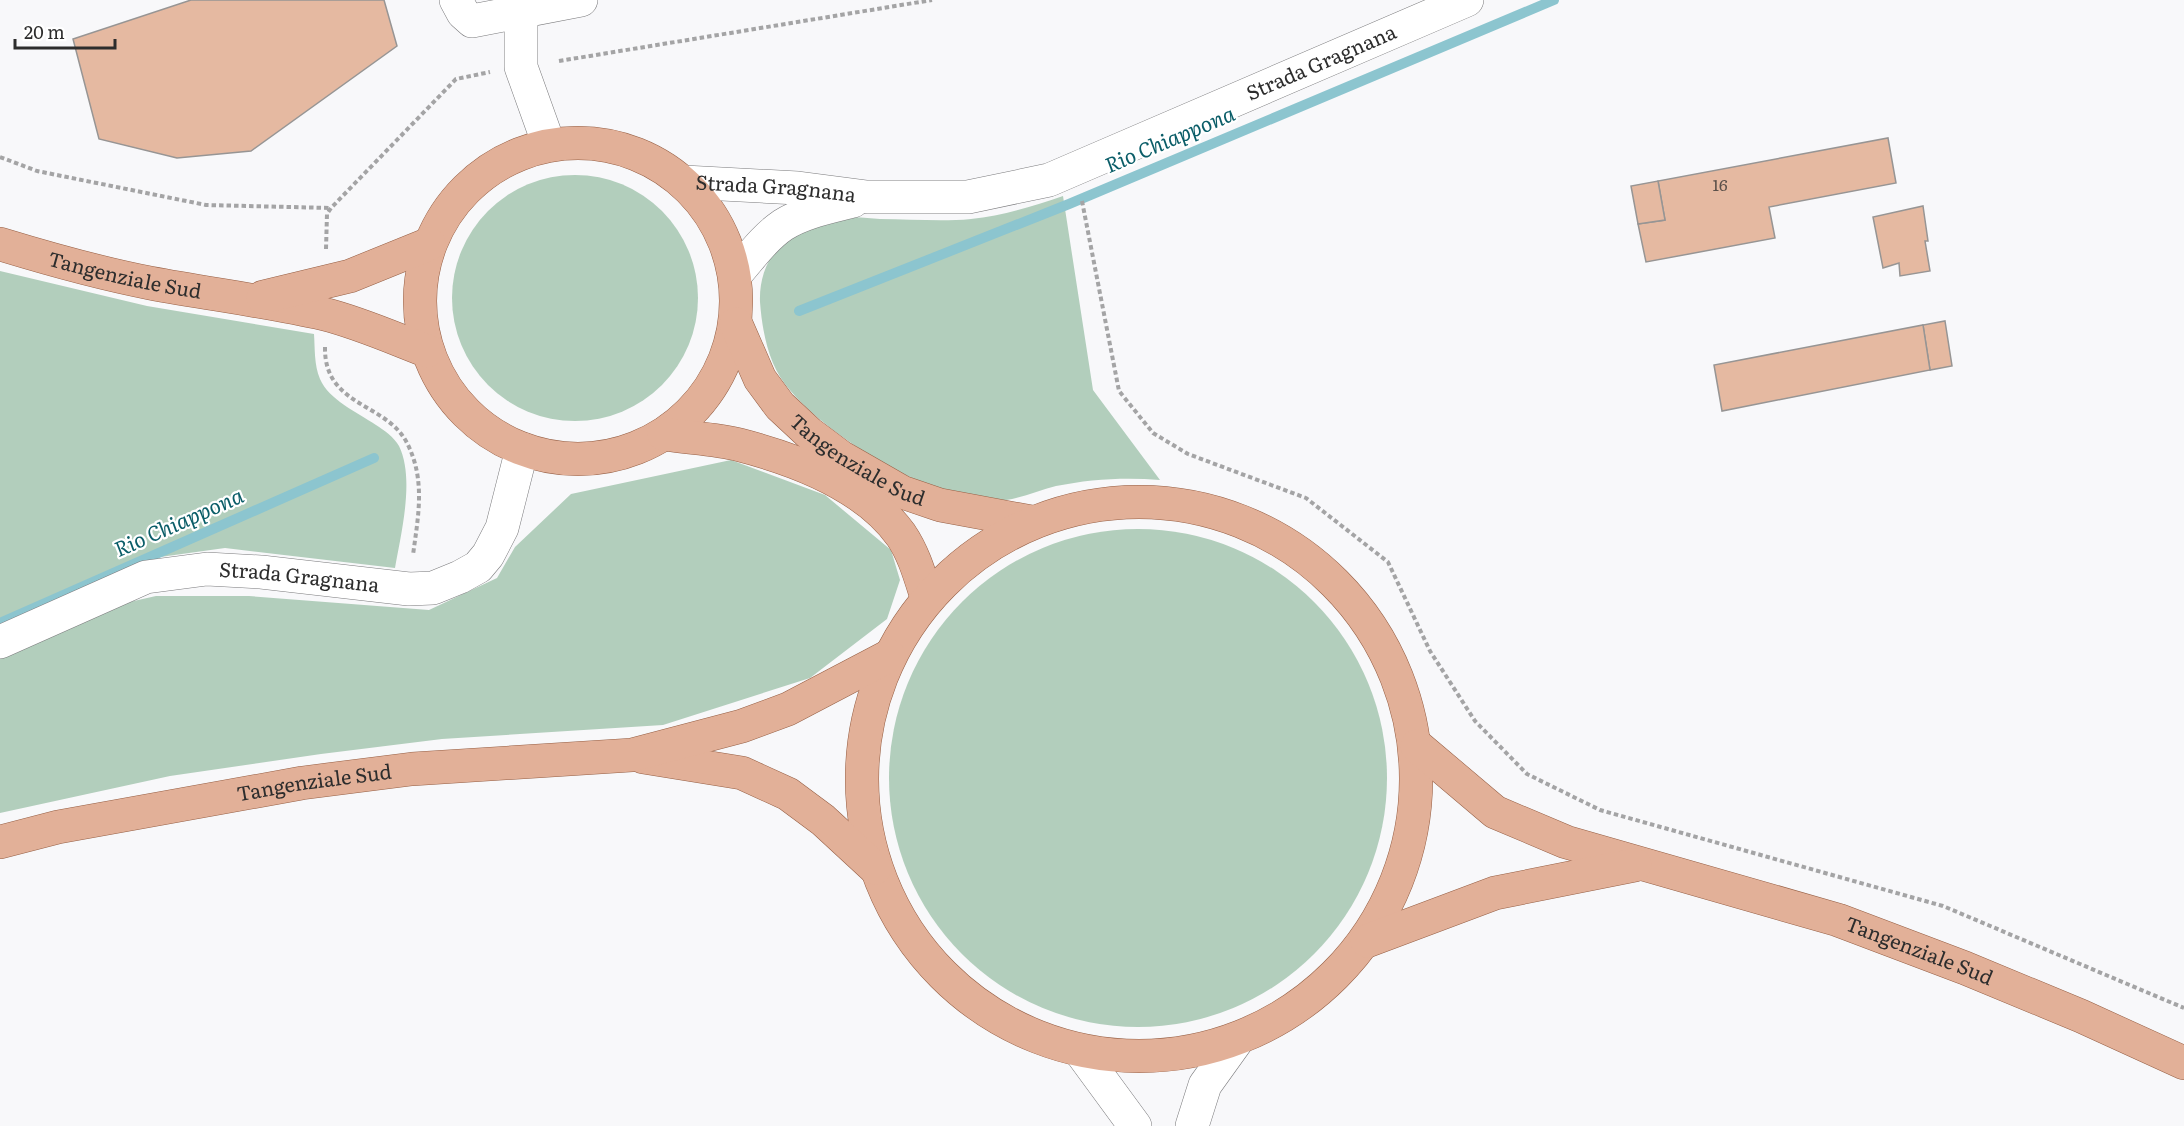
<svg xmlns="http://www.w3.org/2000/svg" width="2184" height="1126" viewBox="0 0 2184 1126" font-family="Literata,serif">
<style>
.green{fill:#b2cebc}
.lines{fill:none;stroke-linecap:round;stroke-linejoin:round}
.stream{stroke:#8cc5cf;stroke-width:10}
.building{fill:#e5b9a1;stroke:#979594;stroke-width:1.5}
.minor-casing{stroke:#7b7b7d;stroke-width:34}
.major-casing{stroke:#966046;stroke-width:34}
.path{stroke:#a4a4a5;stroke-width:4;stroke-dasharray:4.5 3;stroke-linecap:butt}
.minor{stroke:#fff;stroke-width:33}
.major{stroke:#e2b098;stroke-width:33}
.labels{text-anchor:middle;stroke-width:4.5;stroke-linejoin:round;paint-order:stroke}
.number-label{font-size:16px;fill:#5b504a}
.street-label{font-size:20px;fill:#2d2d2d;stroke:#fff}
.water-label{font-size:21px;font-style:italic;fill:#0a5d68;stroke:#fff}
</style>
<rect width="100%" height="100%" fill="#f8f8fa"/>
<g class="green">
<circle cx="575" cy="298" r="123"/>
<path d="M 1063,196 L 1093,390 L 1160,480 C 1126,477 1090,479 1056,486 C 1036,491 1016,501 994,501 C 984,501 973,498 963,496 C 908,485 819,429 785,384 C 768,362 762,329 760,302 C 759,276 769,251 792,236 C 798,232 807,231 813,228 C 823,225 833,219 843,218 C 855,216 868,218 880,219 C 910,219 941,222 971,219 C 1003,216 1033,206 1063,196 Z"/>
<path d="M 0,271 L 147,306 L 314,334 C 315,348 314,365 320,379 C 329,400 357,412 376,425 C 384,430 394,437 399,446 C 415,479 401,533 395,568 L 225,548 L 153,558 L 0,624 Z"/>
<path d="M 731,460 L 825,495 L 891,550 L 900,580 L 887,619 L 810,678 L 663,725 L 442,739 L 321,754 L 170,776 L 0,813 L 0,642 L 45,621 L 156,596 L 249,596 L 429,610 L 497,578 L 515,547 L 571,494 Z"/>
<circle cx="1138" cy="778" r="249"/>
</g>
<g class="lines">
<g class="stream">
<path d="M 799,311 L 1069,204 L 1554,0"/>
<path d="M 0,623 L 374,458"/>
</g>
</g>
<g class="building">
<path d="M 191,0 L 384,0 L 397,46 L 251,151 L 177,158 L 99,139 L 73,39 Z"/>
<path d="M 1888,138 L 1896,183 L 1769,207 L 1775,238 L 1646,262 L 1638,224 L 1665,220 L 1658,181 Z"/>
<path d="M 1658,181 L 1665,220 L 1638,224 L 1631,186 Z"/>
<path d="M 1923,206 L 1928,241 L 1925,241 L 1930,271 L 1900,276 L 1899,263 L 1883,268 L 1873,217 Z"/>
<path d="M 1945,321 L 1952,366 L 1930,370 L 1923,325 Z"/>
<path d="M 1923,325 L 1930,370 L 1722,411 L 1714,365 Z"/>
</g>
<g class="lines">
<defs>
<g id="minor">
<path d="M 456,0 L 463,13 L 472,21 L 581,0"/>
<path d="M 519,0 L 521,10 L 521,67 L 549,145"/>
<path id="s1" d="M 684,182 L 798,188 L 867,197 L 968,197 L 1049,180 L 1467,0"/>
<path d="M 735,275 C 750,258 764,238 783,225 C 803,212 830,207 853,201"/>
<path id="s2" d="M 0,642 L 146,577 L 207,569 L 261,572 L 409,589 L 433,588 L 460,577 L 478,567 L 488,555 L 502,528 L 522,449"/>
<path d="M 1080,1051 L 1135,1126"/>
<path d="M 1192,1126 L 1205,1085 L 1238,1039"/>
</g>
<g id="major">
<circle cx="578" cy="301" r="158"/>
<path id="s3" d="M 0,244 C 49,259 99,273 150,283 C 208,294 267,301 324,314 C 360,323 393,338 427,351"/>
<path d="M 263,297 L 350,276 L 429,244"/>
<path id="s4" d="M 736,324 L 760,379 L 780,406 L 809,433 L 841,457 L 902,492 L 940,505 L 1032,522"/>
<path d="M 664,434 C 689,438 716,439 740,445 C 798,460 865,485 901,535 C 914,554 920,576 927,598"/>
<circle cx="1139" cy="779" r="277"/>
<path id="s5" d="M 1417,746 L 1495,812 L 1566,842 L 1838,920 L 1965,968 L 2081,1016 L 2184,1063"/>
<path d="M 643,757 L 742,773 L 788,794 L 823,820 L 875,868"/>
<path id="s6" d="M 0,842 L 58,827 L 302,783 L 412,769 L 632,755 L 742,726 L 788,709 L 889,656"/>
<path d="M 1367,941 L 1495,893 L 1635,865"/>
</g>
</defs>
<use href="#minor" class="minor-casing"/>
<use href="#major" class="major-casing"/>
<g class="path">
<path d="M 559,61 L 932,0"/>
<path d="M 0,157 L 37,171 L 206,205 L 331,208"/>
<path d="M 1082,201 L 1119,391 L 1153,433 L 1188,454 L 1306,498 L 1388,562 L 1430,651 L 1475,721 L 1527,774 L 1600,810 L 1943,906 L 2184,1008"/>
<path d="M 326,249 L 327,214 L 331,208 L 456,79 L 490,72"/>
<path d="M 325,347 C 324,407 386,402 407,443 C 426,480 418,517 413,555"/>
</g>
<use href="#minor" class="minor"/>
<use href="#major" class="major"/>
</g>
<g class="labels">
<g class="number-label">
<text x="1720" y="191">16</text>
</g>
<g class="street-label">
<text dy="7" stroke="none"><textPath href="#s1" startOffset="664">Strada Gragnana</textPath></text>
<text dy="7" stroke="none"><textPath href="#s1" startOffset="92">Strada Gragnana</textPath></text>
<text dy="7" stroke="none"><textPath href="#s3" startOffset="129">Tangenziale Sud</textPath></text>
<text dy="7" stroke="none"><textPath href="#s4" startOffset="189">Tangenziale Sud</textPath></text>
<text dy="7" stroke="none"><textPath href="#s2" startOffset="314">Strada Gragnana</textPath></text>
<text dy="7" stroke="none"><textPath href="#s6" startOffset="320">Tangenziale Sud</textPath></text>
<text dy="7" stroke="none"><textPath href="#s5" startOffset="549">Tangenziale Sud</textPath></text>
</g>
<g class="water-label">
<text transform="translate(1170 140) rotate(-23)" y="7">Rio Chiappona</text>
<text transform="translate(179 523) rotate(-24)" y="7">Rio Chiappona</text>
</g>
</g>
<path d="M15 39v9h100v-9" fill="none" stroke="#2d2d2d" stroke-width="3"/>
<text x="24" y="39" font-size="18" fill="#2d2d2d" stroke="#ffffff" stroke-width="4.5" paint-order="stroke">20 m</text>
</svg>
